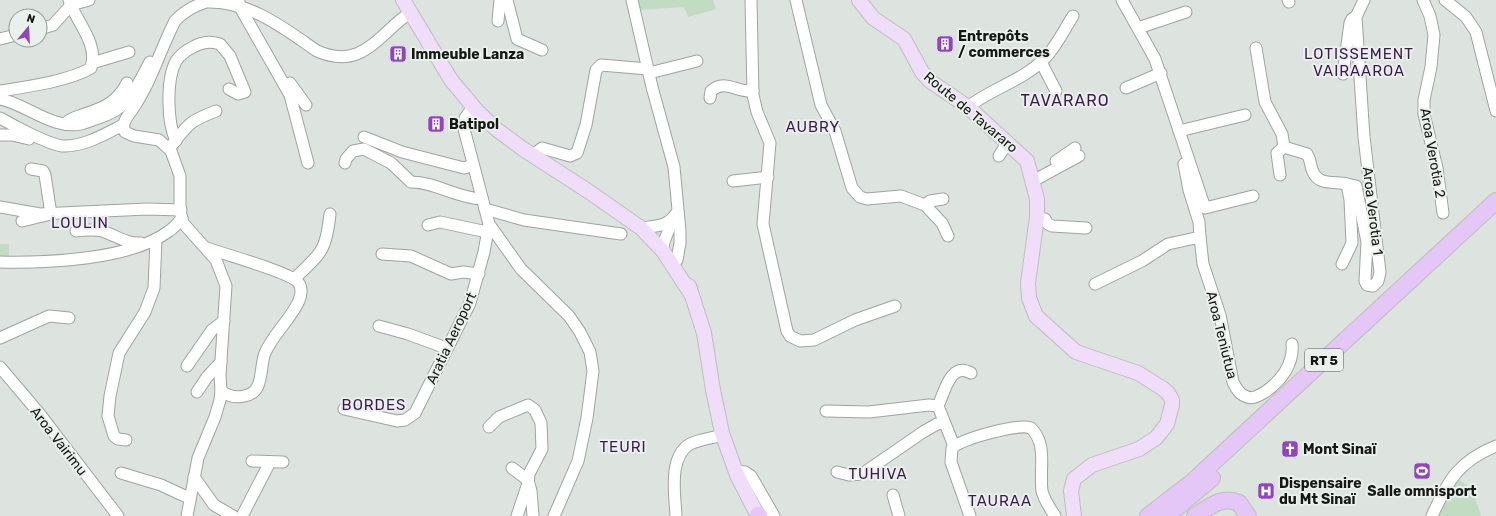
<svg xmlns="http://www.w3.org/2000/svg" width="1496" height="516" viewBox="0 0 1496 516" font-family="Rubik,sans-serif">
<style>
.green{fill:#c1dcc3}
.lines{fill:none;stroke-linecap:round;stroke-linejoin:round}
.minor-casing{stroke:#9fa4a0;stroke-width:13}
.major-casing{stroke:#bebebe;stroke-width:16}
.highway-casing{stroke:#bebebe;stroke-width:18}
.minor{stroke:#fff;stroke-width:11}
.major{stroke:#efddfa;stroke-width:14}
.highway{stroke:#e4c6f7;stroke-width:16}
.labels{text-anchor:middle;stroke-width:4;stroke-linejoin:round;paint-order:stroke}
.shield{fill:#eaf0eb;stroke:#565956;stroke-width:1}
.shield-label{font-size:13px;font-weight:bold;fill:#161816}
.poi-label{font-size:14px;font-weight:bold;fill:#161816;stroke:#eaf0eb;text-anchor:start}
.street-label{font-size:14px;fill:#161816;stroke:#eaf0eb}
.neighbourhood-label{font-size:15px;letter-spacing:1px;fill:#3d1950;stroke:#eaf0eb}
.quarter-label{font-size:16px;letter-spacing:1px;fill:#3d1950;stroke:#eaf0eb}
</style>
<rect width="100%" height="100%" fill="#dde3de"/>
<g class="green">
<path d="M 636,0 L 713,0 L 716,9 L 688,17 L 684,7 L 639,10 Z"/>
<rect x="0" y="244" width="9" height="12"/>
<path d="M 1456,479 C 1471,483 1477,502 1481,516 L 1436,516 Z"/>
</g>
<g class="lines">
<defs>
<g id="minor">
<path d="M 507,0 L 517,39 L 542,50"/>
<path d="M 632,0 L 652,87 L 674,167 L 680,231 L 680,243 L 677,260"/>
<path d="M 751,0 L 753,95 L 757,112 L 770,143 L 763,224 L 787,331 L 790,336 L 800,341 L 814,340 L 855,320 L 895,306"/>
<path d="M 796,0 L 821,105 L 835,131 L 852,188 L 860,197 L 867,199 L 901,196 L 925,205 L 942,223 L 948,236"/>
<path d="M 1122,0 L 1155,59 L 1205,208 L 1253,196"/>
<path d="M 1288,0 L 1289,2"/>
<path d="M 1423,0 L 1430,16 L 1434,35 L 1431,67 L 1424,100 L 1424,114 L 1437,168 L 1443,213"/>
<path d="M 1445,0 L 1466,17 L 1476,32 L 1496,111"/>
<path d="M 239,2 L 241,9 L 290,95 L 308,163"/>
<path d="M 498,21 L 500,0"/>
<path d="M 1138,28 L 1186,12"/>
<path d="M 40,29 L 53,25 L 71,5 L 89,0"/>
<path d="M 0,39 L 16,35"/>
<path d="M 1256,48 L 1265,102 L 1282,134 L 1284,147 L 1277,153 L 1280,175"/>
<path d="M 1041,62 L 1056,91"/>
<path d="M 92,63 L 129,52"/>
<path d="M 649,73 L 697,61"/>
<path d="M 1343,74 L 1350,23 L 1352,19 L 1355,17"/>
<path d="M 290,83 L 306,105"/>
<path d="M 1126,88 L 1161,73"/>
<path d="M 0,91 C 26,87 69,81 91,68 C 99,43 76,22 69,0"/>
<path d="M 710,98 L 711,91 C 725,78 737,93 753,91"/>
<path d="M 0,99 C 26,104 53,130 81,124 C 92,120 105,117 116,110 C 132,100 141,78 150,62"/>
<path d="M 968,107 C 992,88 1025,80 1046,57 C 1057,45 1064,30 1073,16"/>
<path d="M 0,118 C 14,126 48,144 62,146 C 84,147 105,134 123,125"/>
<path d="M 66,123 C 71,118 76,117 82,115 C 103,108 117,103 127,83"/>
<path d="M 1179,131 L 1245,115"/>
<path d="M 0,135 L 12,135 L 29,139"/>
<path d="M 364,137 L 402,152 L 464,168 L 473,165"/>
<path d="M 176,141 C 167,122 166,80 176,61 C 180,55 187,50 193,47 C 202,42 209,41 220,44 L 230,56 L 245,92 L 238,94 L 229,89"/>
<path d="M 172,145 C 189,123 190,121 216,111"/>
<path d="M 1284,147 L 1307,154 C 1311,160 1310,166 1313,172 C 1319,186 1336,181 1347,184 L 1350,200 L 1352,243 L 1342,264"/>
<path d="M 533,155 L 542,148 L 570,156 L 577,153 L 586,125 L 596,70 L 601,65 L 648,69"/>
<path d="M 999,156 L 1008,142"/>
<path d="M 1056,161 L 1075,148"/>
<path d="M 345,163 L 346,159 L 353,151 L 364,149 L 391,163 L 411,182 C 436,182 456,198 482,199"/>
<path d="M 1184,164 L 1189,190 L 1199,222 L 1200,237"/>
<path d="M 733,181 L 768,177"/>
<path d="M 1033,181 L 1079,156"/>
<path d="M 1347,184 L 1356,186 L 1367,242 L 1365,281 L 1367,285 L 1373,286 L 1378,281 L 1380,272 L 1364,137 L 1356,17 L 1364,0"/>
<path d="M 925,205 L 930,201 L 943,199"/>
<path d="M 0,207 L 40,214 L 147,209 L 181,210"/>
<path d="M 485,209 L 524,220 L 621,234"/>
<path d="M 1037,217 L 1045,219 L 1048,224 L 1052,226 L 1086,228"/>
<path d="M 22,221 L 51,214 L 45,175 L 43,171 L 31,169"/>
<path d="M 489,224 L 521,269 L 569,316 L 580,332 L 590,352 L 593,371 L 587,418 L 578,461 L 554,516"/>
<path d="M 428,225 L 440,222 L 487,232"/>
<path d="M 648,227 C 663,226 670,223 678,211"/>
<path d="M 76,231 C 85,230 93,229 102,231 C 115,235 126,244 141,243"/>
<path d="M 207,248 C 223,254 289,272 298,282 C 307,294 294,310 287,320 C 279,331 270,341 265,353 C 259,368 265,393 244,396 C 236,398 228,396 221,391"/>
<path d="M 663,251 L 664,242 L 672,221"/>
<path d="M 382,254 L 411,256 L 451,274 L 463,272 L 479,274"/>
<path d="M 0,262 C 46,263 131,260 169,231 C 174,228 178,223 182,218"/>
<path d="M 294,279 C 321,253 326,252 330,214"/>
<path d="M 1095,284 L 1142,261 L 1168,244 L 1200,237 L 1203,264 L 1220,315 L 1233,382 C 1236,388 1239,394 1245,396 C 1252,400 1258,396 1265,392 C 1281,381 1294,364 1292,344"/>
<path d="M 379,326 L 408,334 L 446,348"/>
<path d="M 0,338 L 49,316 L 69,318"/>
<path d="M 187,366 L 212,330 L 224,321"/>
<path d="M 0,367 L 39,413 L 118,516"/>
<path d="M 197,392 L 207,377 L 221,362"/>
<path d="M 344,409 L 397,421 L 405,420 L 415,413 L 470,303 L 484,252 L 489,224 L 464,129 L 465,118 L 473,107"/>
<path d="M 826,411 L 869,412 L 929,405 L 938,406"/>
<path d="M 489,427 L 499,417 L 528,405 L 535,410 L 541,423 L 542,449 L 529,474 L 528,483 L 517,516"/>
<path d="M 126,440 L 118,439 L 114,436 L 108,416 L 110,396 L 119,353 L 145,312 L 154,288 L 156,239"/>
<path d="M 954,446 L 938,406 C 944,394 950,361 971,373"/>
<path d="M 252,461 L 283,462"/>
<path d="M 512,468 L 528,480 L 531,491 L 533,516"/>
<path d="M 736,471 L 745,472 L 751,476 L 774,516"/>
<path d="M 837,472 L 849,475 L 862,474 L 923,432 L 937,424 L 944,423"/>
<path d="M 121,473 L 161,485 L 189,498"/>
<path d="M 194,477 L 214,505 L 233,516"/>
<path d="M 893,495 L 899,516"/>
<path d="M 187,516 L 198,458 L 215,417 L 220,400 L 221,391 L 220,375 L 226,286 L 216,260 L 183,223 L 180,211 L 180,176 L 171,151 L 159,140 L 134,136 L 125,132 C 121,124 127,117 132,110 C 151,83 160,50 175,21 C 184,11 193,6 206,2 C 249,0 285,29 317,51 C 363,71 378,34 411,12"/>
<path d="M 242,516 L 270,462"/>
<path d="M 676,516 C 675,495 668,457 690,444 C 700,439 712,438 723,435"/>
<path d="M 970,516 L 951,462 L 952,448 C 962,439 1018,423 1031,428 C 1048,445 1039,469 1042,491 C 1044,500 1050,508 1055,516"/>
<path d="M 1432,516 C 1448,480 1459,461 1496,446"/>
</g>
<g id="major">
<path d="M 403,0 L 451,80 L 477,111 L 496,129 L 523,149 L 588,191 L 641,228 L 663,251 L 691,294"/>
<path d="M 859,0 L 873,18 L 904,39 L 922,72 L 930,81 L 968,107 L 1027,161 L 1037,199 L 1037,217 L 1028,283 L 1029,298 L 1036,316 L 1076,352 L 1138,373 L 1162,388 L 1168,393 L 1172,400 L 1172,405 L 1167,424 L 1156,438 L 1139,449 L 1092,465 L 1074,479 L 1071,491 L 1074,516"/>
<path d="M 689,286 L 704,333 L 713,390 L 722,433 L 737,475 L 758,516"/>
</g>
<g id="highway">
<path d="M 758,515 L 759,516"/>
<path d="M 1148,516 L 1192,482 L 1496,201"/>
<path d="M 1167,516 L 1212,478"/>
<path d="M 1195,516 C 1209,507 1222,495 1239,503 L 1248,516"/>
</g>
</defs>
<use href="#minor" class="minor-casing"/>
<use href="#major" class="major-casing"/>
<use href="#highway" class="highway-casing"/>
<use href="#minor" class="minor"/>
<use href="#major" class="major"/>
<use href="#highway" class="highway"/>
</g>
<defs>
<symbol id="building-square" viewBox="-11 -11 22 22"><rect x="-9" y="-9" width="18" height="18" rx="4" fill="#9046b9" stroke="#eaf0eb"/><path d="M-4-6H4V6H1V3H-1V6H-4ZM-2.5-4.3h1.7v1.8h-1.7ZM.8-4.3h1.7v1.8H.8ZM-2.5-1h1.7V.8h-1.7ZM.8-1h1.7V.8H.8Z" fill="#fff"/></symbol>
<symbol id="church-square" viewBox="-11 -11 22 22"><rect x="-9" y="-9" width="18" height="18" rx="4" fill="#9046b9" stroke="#eaf0eb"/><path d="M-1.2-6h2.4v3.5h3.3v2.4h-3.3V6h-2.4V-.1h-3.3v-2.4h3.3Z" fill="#fff"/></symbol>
<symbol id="stadium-square" viewBox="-11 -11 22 22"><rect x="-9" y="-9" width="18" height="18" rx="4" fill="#9046b9" stroke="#eaf0eb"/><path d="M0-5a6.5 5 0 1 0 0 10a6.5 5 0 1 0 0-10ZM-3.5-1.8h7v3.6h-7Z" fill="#fff"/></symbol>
<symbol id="hospital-square" viewBox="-11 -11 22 22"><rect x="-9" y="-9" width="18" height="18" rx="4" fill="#9046b9" stroke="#eaf0eb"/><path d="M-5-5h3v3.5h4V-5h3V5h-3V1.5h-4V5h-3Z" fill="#fff"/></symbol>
</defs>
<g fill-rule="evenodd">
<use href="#building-square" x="935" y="34" width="20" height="20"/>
<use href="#building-square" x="388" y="44" width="20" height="20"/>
<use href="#building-square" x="426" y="114" width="20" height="20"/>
<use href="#church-square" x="1280" y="439" width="20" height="20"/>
<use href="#stadium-square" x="1412" y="461" width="20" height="20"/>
<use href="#hospital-square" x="1256" y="481" width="20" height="20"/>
</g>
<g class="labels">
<rect class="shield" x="1305" y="349" width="38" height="22" rx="3"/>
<g class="shield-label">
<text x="1324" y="365">RT 5</text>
</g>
<g class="poi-label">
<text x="958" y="41">Entrepôts<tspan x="958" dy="16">/ commerces</tspan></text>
<text x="411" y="59">Immeuble Lanza</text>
<text x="449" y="129">Batipol</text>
<text x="1303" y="454">Mont Sinaï</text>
<text x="1279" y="488">Dispensaire<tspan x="1279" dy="16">du Mt Sinaï</tspan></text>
<text x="1422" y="496" text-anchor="middle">Salle omnisport</text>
</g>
<g class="street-label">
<text transform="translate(971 112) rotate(40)" y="5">Route de Tavararo</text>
<text transform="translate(1433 153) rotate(80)" y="5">Aroa Verotia 2</text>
<text transform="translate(1373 211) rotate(83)" y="5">Aroa Verotia 1</text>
<text transform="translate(1222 335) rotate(76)" y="5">Aroa Teniutua</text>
<text transform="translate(451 338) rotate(-65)" y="5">Aratia Aeroport</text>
<text transform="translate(59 441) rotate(52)" y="5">Aroa Vairimu</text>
</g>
<g class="neighbourhood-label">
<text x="1359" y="59">LOTISSEMENT<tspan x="1359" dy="17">VAIRAAROA</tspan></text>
<text x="813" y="132">AUBRY</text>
<text x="80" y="228">LOULIN</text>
<text x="374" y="410">BORDES</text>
<text x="623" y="452">TEURI</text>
<text x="878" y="479">TUHIVA</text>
<text x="1000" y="506">TAURAA</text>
</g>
<g class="quarter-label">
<text x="1065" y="106">TAVARARO</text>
</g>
</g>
<g transform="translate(28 28) rotate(18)"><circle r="19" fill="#eaf0eb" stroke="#959a96"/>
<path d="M0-3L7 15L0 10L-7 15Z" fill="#9046b9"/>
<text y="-6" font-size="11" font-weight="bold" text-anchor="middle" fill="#161816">N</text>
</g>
</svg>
